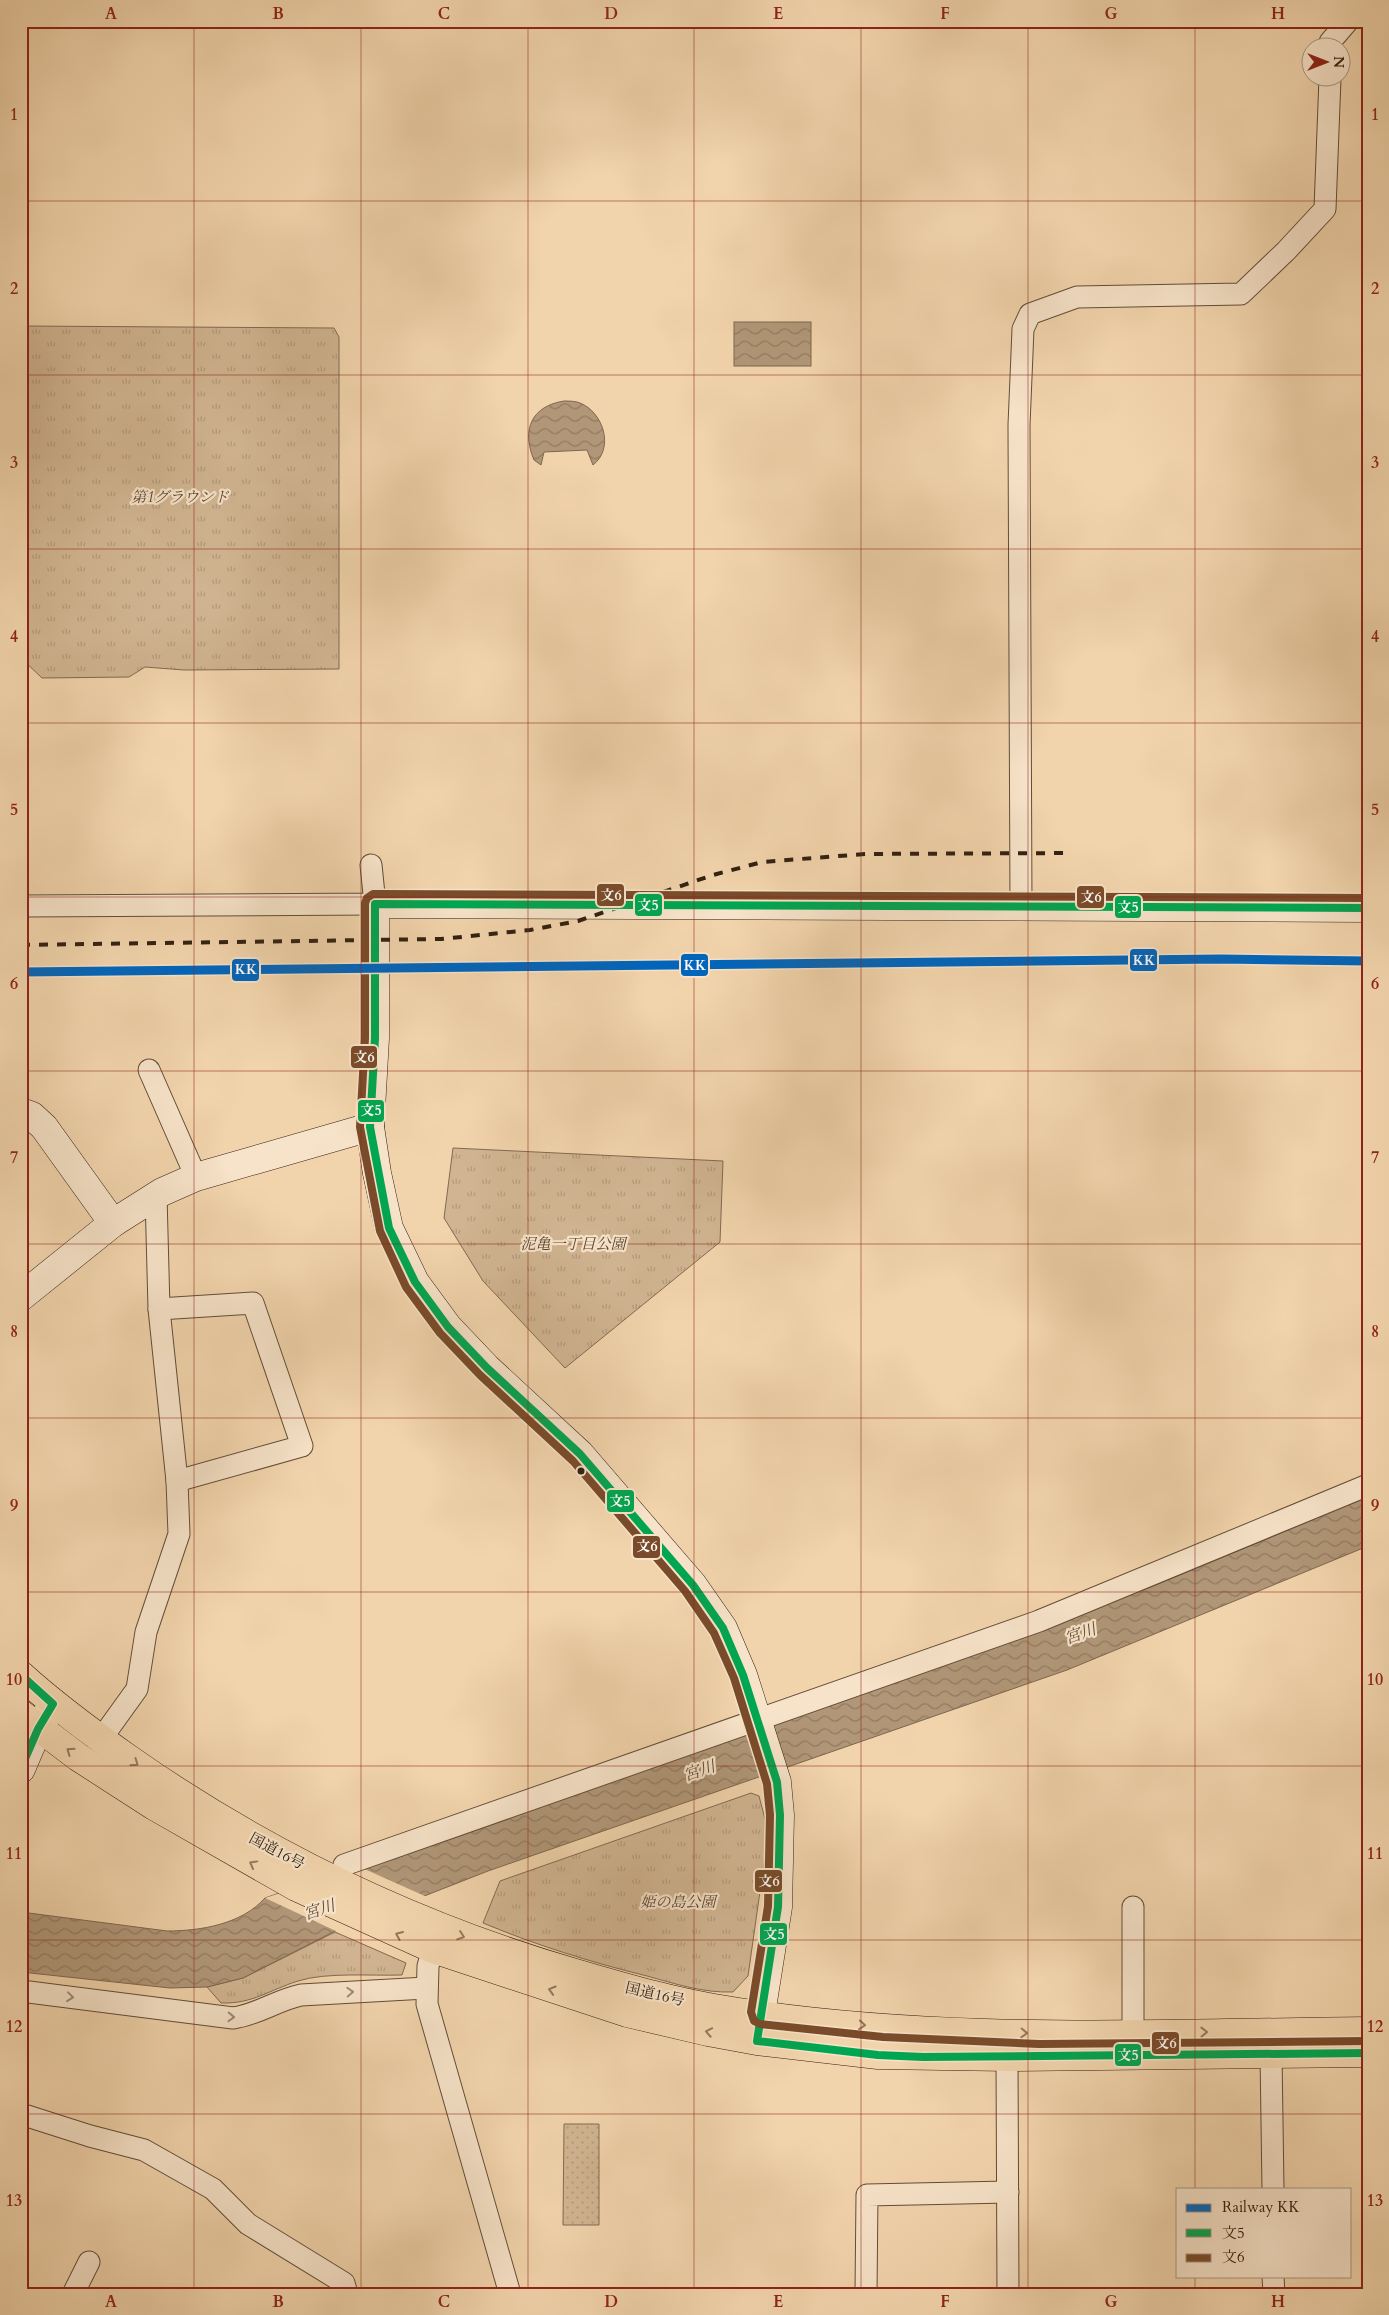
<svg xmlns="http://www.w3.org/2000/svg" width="1389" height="2315" viewBox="0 0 1389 2315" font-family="Cardo,'Noto Serif JP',serif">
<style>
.park{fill:url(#park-tufts);stroke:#826a52}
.garden{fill:url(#garden-dots);stroke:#826a52}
.water{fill:url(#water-waves);stroke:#7e674f}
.pier{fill:#f2d4ac}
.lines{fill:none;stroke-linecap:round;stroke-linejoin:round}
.street-casing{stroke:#624d38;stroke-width:23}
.secondary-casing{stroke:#322012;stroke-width:29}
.highway-casing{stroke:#322012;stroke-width:29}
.street{stroke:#f7e3c9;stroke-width:21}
.secondary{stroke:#f7e3c9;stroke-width:28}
.highway{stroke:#f2d4ac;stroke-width:28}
.rail{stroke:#322012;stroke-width:4;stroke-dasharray:9 9;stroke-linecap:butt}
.bus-1-casing{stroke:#f7e3c9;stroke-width:11}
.bus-2-casing{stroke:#f7e3c9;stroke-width:11}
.bus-1{stroke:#00a651;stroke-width:8}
.bus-2{stroke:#7a4b2a;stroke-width:8}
.rail-1-casing{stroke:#f7e3c9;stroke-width:12}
.rail-1{stroke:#0065bd;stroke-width:9}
.oneway{stroke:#927a5f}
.oneway2{stroke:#9e8b77}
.grid{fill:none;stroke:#8f2418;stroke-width:1;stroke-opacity:0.55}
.bus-dot{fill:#322012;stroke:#f7e3c9;stroke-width:2}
.labels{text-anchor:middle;stroke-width:4.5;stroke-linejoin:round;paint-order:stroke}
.park-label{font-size:15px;font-style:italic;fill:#5a4532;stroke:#f7e3c9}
.street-label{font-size:15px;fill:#322012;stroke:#f7e3c9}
.water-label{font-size:16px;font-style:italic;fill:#5e4a36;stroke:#f7e3c9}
.line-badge{stroke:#f7e3c9;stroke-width:2}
.badge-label{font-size:14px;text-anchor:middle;font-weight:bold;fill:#fff}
.neatline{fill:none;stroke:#8f2418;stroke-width:2}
.grid-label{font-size:16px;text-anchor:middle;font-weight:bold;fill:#8f2418}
</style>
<defs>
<pattern id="park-tufts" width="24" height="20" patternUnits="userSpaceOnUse" patternTransform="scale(1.25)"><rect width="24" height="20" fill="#d1b592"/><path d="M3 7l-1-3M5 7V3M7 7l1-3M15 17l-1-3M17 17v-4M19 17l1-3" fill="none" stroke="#b49b7d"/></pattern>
<pattern id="garden-dots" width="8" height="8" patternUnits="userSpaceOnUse" patternTransform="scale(1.25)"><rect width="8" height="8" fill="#d1b592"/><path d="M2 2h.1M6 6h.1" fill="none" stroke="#b49b7d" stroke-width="1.8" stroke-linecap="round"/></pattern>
<pattern id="water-waves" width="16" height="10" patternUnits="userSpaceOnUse" patternTransform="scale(1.25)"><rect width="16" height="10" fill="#b19778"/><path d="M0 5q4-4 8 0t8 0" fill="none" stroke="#917b61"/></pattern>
</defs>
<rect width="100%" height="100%" fill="#f2d4ac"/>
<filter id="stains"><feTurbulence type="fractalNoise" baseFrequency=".004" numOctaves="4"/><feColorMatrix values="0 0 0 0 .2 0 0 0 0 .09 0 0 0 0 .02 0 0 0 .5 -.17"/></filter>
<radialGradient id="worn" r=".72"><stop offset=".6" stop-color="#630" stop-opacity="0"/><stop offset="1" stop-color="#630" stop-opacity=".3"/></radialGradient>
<g class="park">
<path d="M 21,326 L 334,328 L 339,337 L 339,669 L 184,670 L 145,667 L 129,677 L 42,678 L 21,658 Z"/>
<path d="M 453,1148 L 723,1161 L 720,1242 L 565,1368 L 483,1281 L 444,1218 Z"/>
<path d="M 751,1793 L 759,1796 L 765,1819 L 766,1849 L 748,1976 L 733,1992 C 703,1993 676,1984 647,1976 C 590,1962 536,1945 483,1923 L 500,1881 Z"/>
<path d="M 335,1932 L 406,1963 L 402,1975 C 371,1976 326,1972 298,1981 C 269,1990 253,2004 221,2003 L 207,1987 L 243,1978 Z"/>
</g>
<path class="garden" d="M 564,2124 L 599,2124 L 599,2225 L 563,2225 Z"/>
<g class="water">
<rect x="734" y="322" width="77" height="44"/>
<path d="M 564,401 C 569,401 576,401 580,403 C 603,412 615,448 593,465 L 587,450 L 544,452 L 541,465 L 534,460 C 521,429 532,406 564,401 Z"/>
<path d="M 1368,1497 L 1368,1546 L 1067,1670 L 488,1871 L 335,1931 L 243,1978 L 207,1987 L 170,1988 L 21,1972 L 21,1912 L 167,1931 C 201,1931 242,1924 265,1898 L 1151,1587 Z"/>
</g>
<path class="pier" d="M 360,1867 L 427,1897 L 338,1932 L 265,1898 Z"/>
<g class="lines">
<defs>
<g id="street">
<path d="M 1330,48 L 1330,42 L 1348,21"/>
<path d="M 21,906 L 375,904 L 371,865"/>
<path d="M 1021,906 L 1019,425 L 1023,329 L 1030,314 L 1077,297 L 1241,294 L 1286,251 L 1325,209 L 1330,78"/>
<path d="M 149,1070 L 196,1177"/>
<path d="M 159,1309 L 253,1303 L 302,1446 L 177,1481"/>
<path d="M 101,1739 L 137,1689 L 146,1632 L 179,1534 L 177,1481 L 159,1309 L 156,1195"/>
<path d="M 344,1865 L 1039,1621 L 1368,1485"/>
<path d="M 1133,1907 L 1133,2033"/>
<path d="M 433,1949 L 428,1966 L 427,2004 L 510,2294"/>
<path d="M 21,1991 L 233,2018 C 257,2015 277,2000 301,1995 L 426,1988"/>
<path d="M 1271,2054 L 1273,2189"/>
<path d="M 1007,2057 L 1008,2294"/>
<path d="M 21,2114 L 90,2136 L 144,2150 L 213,2189 L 248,2224 L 344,2283 L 347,2294"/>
<path d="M 1273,2276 L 1274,2294"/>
<path d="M 73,2294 L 89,2262"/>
<path d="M 866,2294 L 867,2195 L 1008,2192"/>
</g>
<g id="secondary">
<path d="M 21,1112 L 32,1116 L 44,1127 L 113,1223"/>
<path d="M 21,1297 L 113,1223 L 162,1192 L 196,1177 L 370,1127"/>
<path d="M 21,1769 L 38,1729 L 53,1704"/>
<path d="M 757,2039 L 778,1907 L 780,1815 L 777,1782 L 743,1675 L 723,1628 L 693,1585 L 580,1454 L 487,1368 L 448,1327 L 415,1282 L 389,1228 L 377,1173 L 370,1127 L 375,1038 L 375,904 L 1368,908"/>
</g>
<g id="highway">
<path d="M 21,1675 C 55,1706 92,1733 129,1759 C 266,1855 415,1926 575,1973 C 621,1986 667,2000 714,2008 C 929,2045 1151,2033 1368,2031"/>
<path d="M 21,1714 L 78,1757 L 154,1806 L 296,1887 L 433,1949 L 627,2013 L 708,2032 L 757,2041 L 878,2055 L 1007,2057 L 1368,2053"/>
</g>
</defs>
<use href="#street" class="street-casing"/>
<use href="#secondary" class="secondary-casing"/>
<use href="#highway" class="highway-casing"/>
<use href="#street" class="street"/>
<use href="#secondary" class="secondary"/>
<use href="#highway" class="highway"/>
<path class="rail" d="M 21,945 L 441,939 L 530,930 L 578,921 L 713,875 L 762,862 L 865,854 L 1071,853"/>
<defs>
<g id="bus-1">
<path d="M 1368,908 L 375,904 L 375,1038 L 370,1127 L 389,1228 L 415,1282 L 448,1327 L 487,1368 L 580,1454 L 693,1585 L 723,1628 L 743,1675 L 777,1782 L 780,1815 L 778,1907 L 757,2041 L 878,2055 L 923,2057 L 1368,2053"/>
<path d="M 21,1675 L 53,1704 L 38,1729 L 21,1768"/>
</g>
<path id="bus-2" d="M 1368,898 L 373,894 L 367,898 L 365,903 L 365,1038 L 360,1127 L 380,1231 L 406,1287 L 440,1333 L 480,1375 L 573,1461 L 685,1591 L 714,1633 L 734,1678 L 767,1784 L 770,1815 L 768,1906 L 751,2012 L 754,2021 L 760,2024 L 883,2037 L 1039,2044 L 1368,2041"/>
</defs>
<use href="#bus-1" class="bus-1-casing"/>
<use href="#bus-2" class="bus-2-casing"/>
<use href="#bus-1" class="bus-1"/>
<use href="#bus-2" class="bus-2"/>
<defs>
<path id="rail-1" d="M 21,972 L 1221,959 L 1368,961"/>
</defs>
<use href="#rail-1" class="rail-1-casing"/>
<use href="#rail-1" class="rail-1"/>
</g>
<defs><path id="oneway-chevron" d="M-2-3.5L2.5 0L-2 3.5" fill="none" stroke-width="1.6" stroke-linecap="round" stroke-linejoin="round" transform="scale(1.25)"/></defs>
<g class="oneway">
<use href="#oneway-chevron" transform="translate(70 1751) rotate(-145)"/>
<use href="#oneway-chevron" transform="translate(135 1763) rotate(35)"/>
<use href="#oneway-chevron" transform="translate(253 1864) rotate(-151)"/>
<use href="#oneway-chevron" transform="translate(399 1935) rotate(-157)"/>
<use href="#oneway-chevron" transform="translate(461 1936) rotate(19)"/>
<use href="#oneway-chevron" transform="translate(552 1990) rotate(-163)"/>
<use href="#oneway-chevron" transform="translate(862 2025) rotate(5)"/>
<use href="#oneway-chevron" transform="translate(709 2032) rotate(-169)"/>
<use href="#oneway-chevron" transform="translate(1204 2032) rotate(-1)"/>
<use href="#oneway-chevron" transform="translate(1024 2033) rotate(2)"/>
</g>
<g class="oneway2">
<use href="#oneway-chevron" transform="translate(350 1992) rotate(-3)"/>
<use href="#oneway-chevron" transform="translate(70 1997) rotate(7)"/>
<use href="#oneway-chevron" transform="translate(231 2017) rotate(2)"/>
</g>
<path class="grid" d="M 194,21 L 194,2294M 361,21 L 361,2294M 528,21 L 528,2294M 694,21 L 694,2294M 861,21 L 861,2294M 1028,21 L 1028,2294M 1195,21 L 1195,2189M 21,201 L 1368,201M 21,375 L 1368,375M 21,549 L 1368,549M 21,723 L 1368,723M 21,897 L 1368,897M 21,1071 L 1368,1071M 21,1244 L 1368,1244M 21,1418 L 1368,1418M 21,1592 L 1368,1592M 21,1766 L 1368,1766M 21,1940 L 1368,1940M 21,2114 L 1368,2114M 1195,2276 L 1195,2294"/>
<circle class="bus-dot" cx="581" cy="1471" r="4.5"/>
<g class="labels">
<g class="park-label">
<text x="180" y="502">第1グラウンド</text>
<text x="573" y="1249">泥亀一丁目公園</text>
<text x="678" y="1907">姫の島公園</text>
</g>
<g class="street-label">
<text transform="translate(277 1851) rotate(28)" y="5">国道16号</text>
<text transform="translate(655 1994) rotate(13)" y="5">国道16号</text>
</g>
<g class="water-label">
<text transform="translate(1080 1633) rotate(-20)" y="6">宮川</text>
<text transform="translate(699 1770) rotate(-19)" y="6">宮川</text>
<text transform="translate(319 1909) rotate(-18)" y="6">宮川</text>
</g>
</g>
<g class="line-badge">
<rect x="596" y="883" width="29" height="24" rx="5" fill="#7a4b2a"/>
<rect x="1076" y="885" width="29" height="24" rx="5" fill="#7a4b2a"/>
<rect x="634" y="893" width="29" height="24" rx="5" fill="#00a651"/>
<rect x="1114" y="895" width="28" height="24" rx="5" fill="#00a651"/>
<rect x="1129" y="948" width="29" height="24" rx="5" fill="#0065bd"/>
<rect x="680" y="953" width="29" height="24" rx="5" fill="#0065bd"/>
<rect x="231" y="958" width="29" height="24" rx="5" fill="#0065bd"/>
<rect x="350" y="1045" width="28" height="24" rx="5" fill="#7a4b2a"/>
<rect x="357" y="1099" width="28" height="24" rx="5" fill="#00a651"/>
<rect x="606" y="1489" width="29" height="24" rx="5" fill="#00a651"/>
<rect x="632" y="1535" width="29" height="24" rx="5" fill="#7a4b2a"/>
<rect x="754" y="1869" width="29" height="24" rx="5" fill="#7a4b2a"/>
<rect x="759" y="1922" width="29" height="24" rx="5" fill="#00a651"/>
<rect x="1151" y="2031" width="29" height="24" rx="5" fill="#7a4b2a"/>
<rect x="1114" y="2043" width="28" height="24" rx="5" fill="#00a651"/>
</g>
<g class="badge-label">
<text x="611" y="900">文6</text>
<text x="1091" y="902">文6</text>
<text x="648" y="910">文5</text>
<text x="1128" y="912">文5</text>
<text x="1144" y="965">KK</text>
<text x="695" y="970">KK</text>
<text x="246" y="974">KK</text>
<text x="364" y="1062">文6</text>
<text x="371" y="1115">文5</text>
<text x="620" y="1506">文5</text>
<text x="647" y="1551">文6</text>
<text x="769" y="1886">文6</text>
<text x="774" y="1939">文5</text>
<text x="1166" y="2048">文6</text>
<text x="1128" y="2060">文5</text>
</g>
<rect width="1389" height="2315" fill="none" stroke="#f2d4ac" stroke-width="55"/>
<rect x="1176" y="2188" width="175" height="90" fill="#f7e3c9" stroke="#a89580"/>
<rect x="1186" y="2204" width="25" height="8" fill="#0065bd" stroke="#a89580"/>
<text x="1222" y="2212" font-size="15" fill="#322012">Railway KK</text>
<rect x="1186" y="2229" width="25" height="8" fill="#00a651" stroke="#a89580"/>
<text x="1222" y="2238" font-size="15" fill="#322012">文5</text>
<rect x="1186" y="2254" width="25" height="8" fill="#7a4b2a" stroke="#a89580"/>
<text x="1222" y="2262" font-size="15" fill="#322012">文6</text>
<g transform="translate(1326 62) rotate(90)"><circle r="24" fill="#f7e3c9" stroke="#a89580"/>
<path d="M0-4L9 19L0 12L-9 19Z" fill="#8f2418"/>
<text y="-8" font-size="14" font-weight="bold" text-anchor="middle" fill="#322012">N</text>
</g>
<rect x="28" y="28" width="1334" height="2260" class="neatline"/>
<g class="grid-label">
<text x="111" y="19">A</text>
<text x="278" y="19">B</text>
<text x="444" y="19">C</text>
<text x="611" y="19">D</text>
<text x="778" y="19">E</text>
<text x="945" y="19">F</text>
<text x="1111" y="19">G</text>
<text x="1278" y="19">H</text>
<text x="14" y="120">1</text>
<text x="1375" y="120">1</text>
<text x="14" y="294">2</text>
<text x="1375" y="294">2</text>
<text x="14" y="468">3</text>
<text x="1375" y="468">3</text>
<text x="14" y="642">4</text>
<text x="1375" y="642">4</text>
<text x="14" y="815">5</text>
<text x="1375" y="815">5</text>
<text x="14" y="989">6</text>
<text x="1375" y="989">6</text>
<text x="14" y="1163">7</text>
<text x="1375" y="1163">7</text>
<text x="14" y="1337">8</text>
<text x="1375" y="1337">8</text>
<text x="14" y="1511">9</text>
<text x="1375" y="1511">9</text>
<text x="14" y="1685">10</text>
<text x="1375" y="1685">10</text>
<text x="14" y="1859">11</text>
<text x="1375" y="1859">11</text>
<text x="14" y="2032">12</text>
<text x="1375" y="2032">12</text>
<text x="14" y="2206">13</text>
<text x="1375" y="2206">13</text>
<text x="111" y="2307">A</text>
<text x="278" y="2307">B</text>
<text x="444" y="2307">C</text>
<text x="611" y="2307">D</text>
<text x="778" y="2307">E</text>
<text x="945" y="2307">F</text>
<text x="1111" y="2307">G</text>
<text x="1278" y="2307">H</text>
</g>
<rect width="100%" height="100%" filter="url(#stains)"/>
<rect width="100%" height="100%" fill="url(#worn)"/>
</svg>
